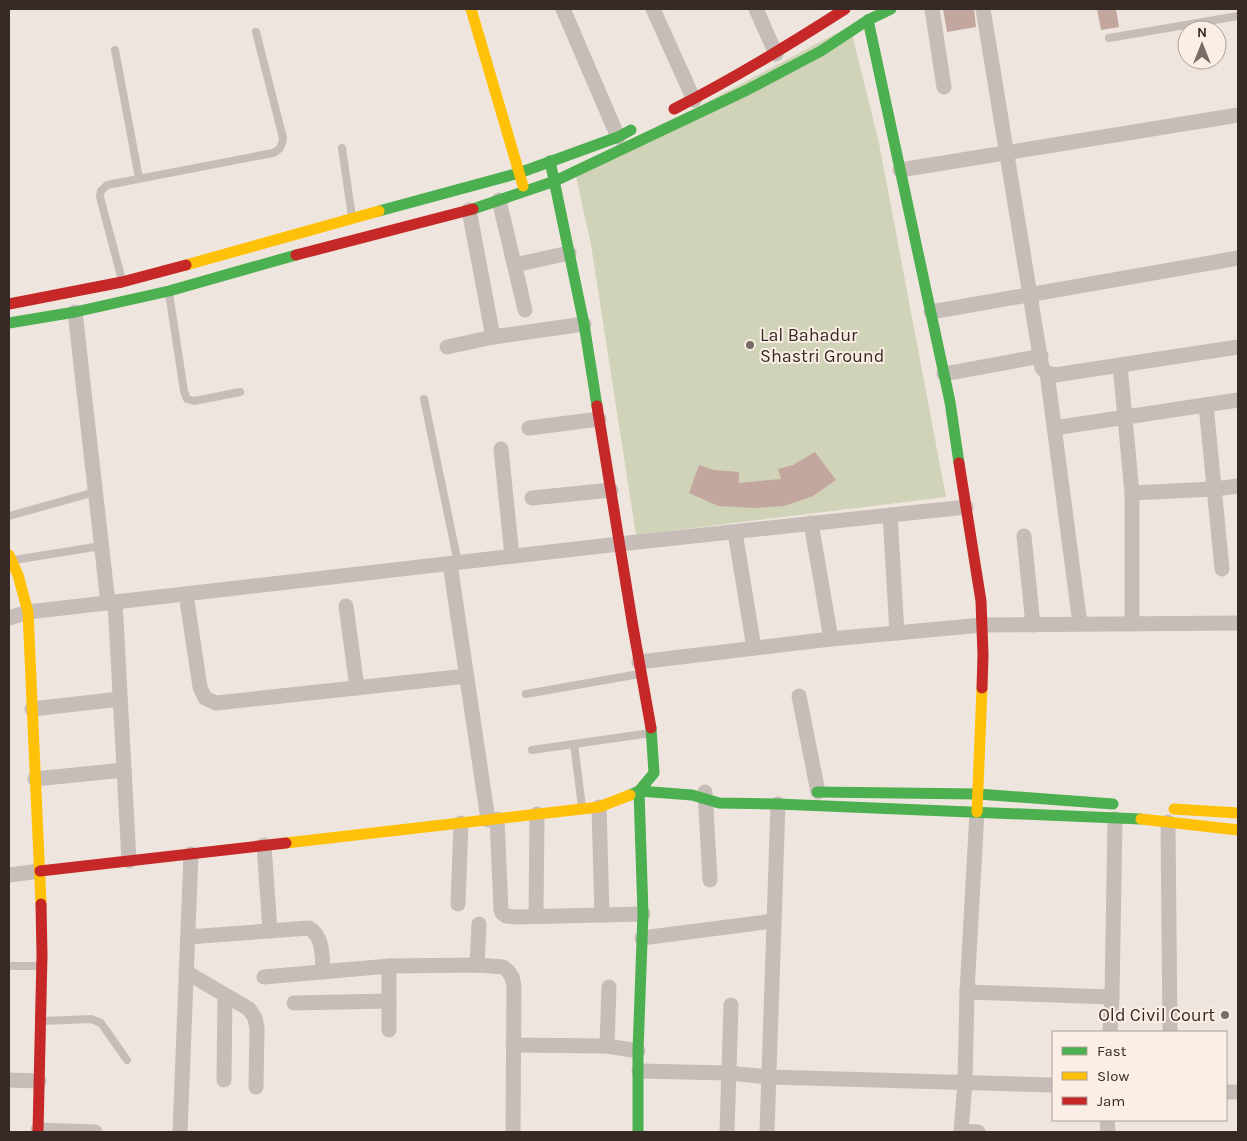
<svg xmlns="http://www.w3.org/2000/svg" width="1247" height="1141" viewBox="0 0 1247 1141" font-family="Karla,sans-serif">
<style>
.green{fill:#d0d3b7}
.building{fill:#c3a79e}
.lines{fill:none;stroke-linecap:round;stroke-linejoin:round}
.lane{stroke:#c6bdb8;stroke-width:8}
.street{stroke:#c6bdb8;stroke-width:15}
.fast{stroke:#4caf50;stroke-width:11}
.slow{stroke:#ffc107;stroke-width:11}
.jam{stroke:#c62828;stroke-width:11}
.poi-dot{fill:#776c66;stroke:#fbefe5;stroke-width:2}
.labels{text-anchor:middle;stroke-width:4;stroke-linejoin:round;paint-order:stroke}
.poi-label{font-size:18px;fill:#372a26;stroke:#fbefe5;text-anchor:start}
</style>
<rect width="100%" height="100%" fill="#eee6de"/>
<path class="green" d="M 850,26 L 879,143 L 946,497 L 636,535 L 591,245 L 575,172 Z"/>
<g class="building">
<path d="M 943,9 L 974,9 L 976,27 L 947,32 Z"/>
<path d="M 1097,9 L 1116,9 L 1119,27 L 1101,30 Z"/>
<path d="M 815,452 L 836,480 L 813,496 L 784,506 L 754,508 L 718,506 L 689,493 L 699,465 L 714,470 L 739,472 L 739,483 L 781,479 L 778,469 L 793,465 Z"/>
</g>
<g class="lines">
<g class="lane">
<path d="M 1109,38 L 1238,16"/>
<path d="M 115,50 L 139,178"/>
<path d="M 342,148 L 352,217"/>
<path d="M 122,280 L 100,197 L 101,191 L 107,185 L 273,153 C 280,150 282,146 283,138 L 256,32"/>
<path d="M 169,293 L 184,391 L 187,399 L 194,401 L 240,392"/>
<path d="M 424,399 L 458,563"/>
<path d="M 9,516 L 95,492"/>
<path d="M 14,560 L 101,546"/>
<path d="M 526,694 L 639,674"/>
<path d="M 574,744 L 582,807"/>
<path d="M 532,750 L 651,733"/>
<path d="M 9,966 L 39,966"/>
<path d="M 42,1021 L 91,1019 L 101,1023 L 127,1060"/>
</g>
<g class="street">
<path d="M 563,9 L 618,137"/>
<path d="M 653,9 L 694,100"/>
<path d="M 756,9 L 776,54"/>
<path d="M 932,9 L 944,87"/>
<path d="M 983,9 L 1042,368 L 1047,373 L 1055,375 L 1238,347"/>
<path d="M 900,170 L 1238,115"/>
<path d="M 499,200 L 525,310"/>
<path d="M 469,210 L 493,337"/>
<path d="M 515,265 L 569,253"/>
<path d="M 75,312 L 108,603"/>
<path d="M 931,312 L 1238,258"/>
<path d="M 447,347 L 493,337 L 584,324"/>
<path d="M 1120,365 L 1132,493"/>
<path d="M 1047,373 L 1080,624"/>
<path d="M 944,374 L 1041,356"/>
<path d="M 1206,405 L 1222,569"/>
<path d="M 529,428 L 599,419"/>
<path d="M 1054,428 L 1238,400"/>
<path d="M 501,449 L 512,556"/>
<path d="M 532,498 L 611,490"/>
<path d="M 890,515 L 897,633"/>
<path d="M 811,523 L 831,639"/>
<path d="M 735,532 L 754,648"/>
<path d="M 1024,536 L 1033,625"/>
<path d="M 450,564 L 488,820"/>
<path d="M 186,594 L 200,687 L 205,698 L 216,703 L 467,676"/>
<path d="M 115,602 L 129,861"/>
<path d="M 346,606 L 357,688"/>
<path d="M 9,618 L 28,612 L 619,544 L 966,507"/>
<path d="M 1132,624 L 1132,493 L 1214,489 L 1238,486"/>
<path d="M 639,662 L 831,639 L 982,625 L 1238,623"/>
<path d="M 799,696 L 818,792"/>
<path d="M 32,709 L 120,699"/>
<path d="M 35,779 L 124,770"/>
<path d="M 705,792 L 710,880"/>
<path d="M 599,807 L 602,915"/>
<path d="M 497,819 L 501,909 L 502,913 L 506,916 L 517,917 L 643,914"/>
<path d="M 1168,822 L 1170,1032"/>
<path d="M 264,845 L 270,931"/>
<path d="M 9,875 L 40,871"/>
<path d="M 458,904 L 461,823"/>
<path d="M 536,916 L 537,814"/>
<path d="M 188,937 L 309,928 C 324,937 322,957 323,972"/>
<path d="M 642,938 L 774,921"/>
<path d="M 477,965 L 479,924"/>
<path d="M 186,972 L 249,1009 L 255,1018 L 257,1028 L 256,1087"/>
<path d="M 264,977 L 389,966 L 477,965 L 503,967 L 508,971 L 512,977 L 514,986 L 513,1132"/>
<path d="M 967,992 L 1112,997"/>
<path d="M 294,1003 L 389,1001"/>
<path d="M 389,1030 L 389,966"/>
<path d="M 1110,1032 L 1112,997 L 1115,819"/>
<path d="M 513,1045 L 607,1046 L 638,1051"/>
<path d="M 607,1046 L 609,987"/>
<path d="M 639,1071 L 728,1073 L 769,1077 L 1053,1085"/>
<path d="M 9,1080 L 39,1081"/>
<path d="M 224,1080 L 225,995"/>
<path d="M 1226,1092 L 1238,1092"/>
<path d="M 1107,1120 L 1108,1132"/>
<path d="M 38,1130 L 95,1132"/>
<path d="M 961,1131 L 978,1132"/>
<path d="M 180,1132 L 191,854"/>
<path d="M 727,1132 L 731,1005"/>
<path d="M 767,1132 L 778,804"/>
<path d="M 961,1132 L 965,1082 L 967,992 L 977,812"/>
</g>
<g class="fast">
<path d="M 868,20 L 950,402 L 959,463"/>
<path d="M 550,161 L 584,324 L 597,406"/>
<path d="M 473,209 L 555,181 L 747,90 L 821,51 L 868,20 L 891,9"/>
<path d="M 379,211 L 519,173 L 618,137 L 631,130"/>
<path d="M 9,323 L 75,312 L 169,291 L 296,255"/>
<path d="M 817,792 L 978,794 L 1113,804"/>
<path d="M 630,795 L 639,791 L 692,795 L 719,803 L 778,804 L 1141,819"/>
<path d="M 638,1132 L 638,1051 L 643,914 L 639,791 L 654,773 L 651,728"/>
</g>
<g class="slow">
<path d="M 471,9 L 523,186"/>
<path d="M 186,265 L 379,211"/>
<path d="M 9,555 L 18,575 L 28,612 L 41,904"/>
<path d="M 1174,809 L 1238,813"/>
<path d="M 977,812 L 982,688"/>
<path d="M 1141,819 L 1238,830"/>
<path d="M 286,843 L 599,807 L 630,795"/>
</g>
<g class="jam">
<path d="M 674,109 C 733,79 789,45 845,9"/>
<path d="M 296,255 L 473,209"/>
<path d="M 9,304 L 122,282 L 186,265"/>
<path d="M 597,406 L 633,627 L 651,728"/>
<path d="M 959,463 L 981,601 L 983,655 L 982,688"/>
<path d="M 40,871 L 286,843"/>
<path d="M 38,1132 L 42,955 L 41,904"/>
</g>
</g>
<g class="poi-dot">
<circle cx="750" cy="345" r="5"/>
<circle cx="1225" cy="1015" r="5"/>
</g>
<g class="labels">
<g class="poi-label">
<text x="760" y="341">Lal Bahadur<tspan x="760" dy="21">Shastri Ground</tspan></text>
<text x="1215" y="1021" text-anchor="end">Old Civil Court</text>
</g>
</g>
<rect width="1247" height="1141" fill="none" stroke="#372a26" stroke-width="20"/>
<rect x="1052" y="1031" width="175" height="90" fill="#fbefe5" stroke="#ada099"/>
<rect x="1062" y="1047" width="25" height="8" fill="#4caf50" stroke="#ada099"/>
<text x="1097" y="1056" font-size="15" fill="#372a26">Fast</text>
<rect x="1062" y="1072" width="25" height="8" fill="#ffc107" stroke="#ada099"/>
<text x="1097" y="1081" font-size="15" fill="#372a26">Slow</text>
<rect x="1062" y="1097" width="25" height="8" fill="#c62828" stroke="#ada099"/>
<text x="1097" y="1106" font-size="15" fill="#372a26">Jam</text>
<g transform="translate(1202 45)"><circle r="24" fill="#fbefe5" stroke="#ada099"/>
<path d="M0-4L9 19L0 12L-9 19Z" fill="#776c66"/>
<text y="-8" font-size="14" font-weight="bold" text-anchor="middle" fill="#372a26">N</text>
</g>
</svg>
